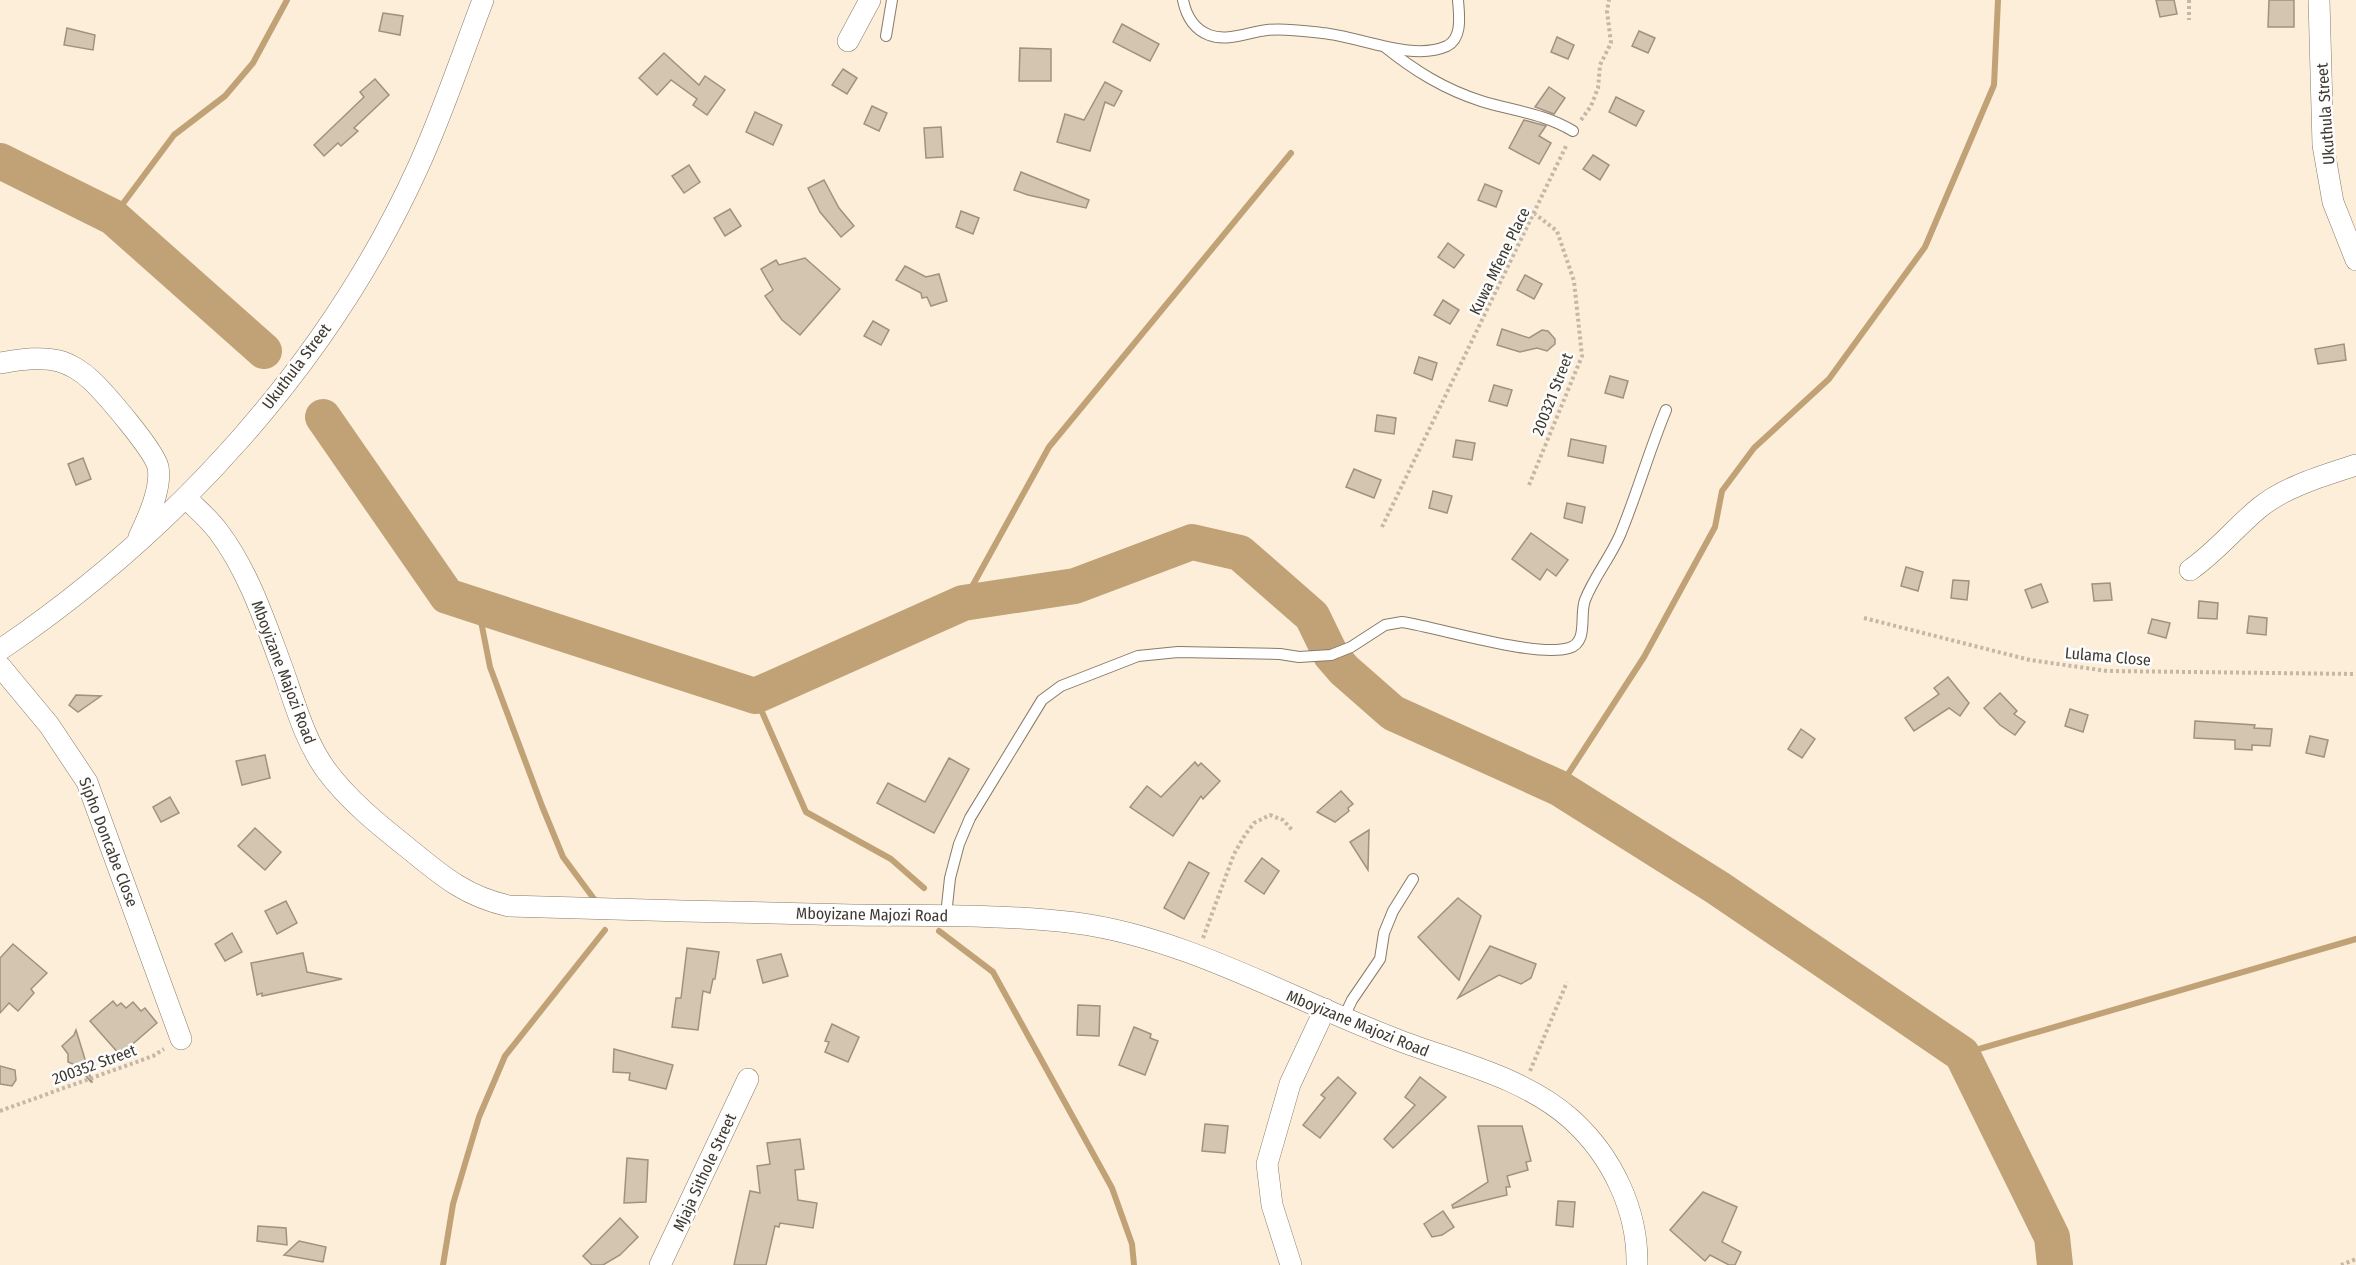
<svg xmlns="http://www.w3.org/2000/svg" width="2356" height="1265" viewBox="0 0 2356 1265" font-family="'Fira Sans Condensed',sans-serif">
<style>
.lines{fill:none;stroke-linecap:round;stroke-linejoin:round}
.stream{stroke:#c0a276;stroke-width:6}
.river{stroke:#c0a276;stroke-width:36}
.building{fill:#d3c5b0;stroke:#9f927f;stroke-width:1.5}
.lane-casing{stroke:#887b68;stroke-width:12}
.street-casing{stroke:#887b68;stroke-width:22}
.path{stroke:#c3b8a6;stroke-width:4;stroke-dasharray:3 3;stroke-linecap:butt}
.lane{stroke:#fff;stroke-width:10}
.street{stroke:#fff;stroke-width:21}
.labels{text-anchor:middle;stroke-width:5;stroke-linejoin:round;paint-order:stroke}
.street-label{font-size:16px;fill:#3e3930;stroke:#fdfdfd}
</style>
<rect width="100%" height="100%" fill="#fceed9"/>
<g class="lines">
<g class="stream">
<path d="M 113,217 L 174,135 L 225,96 L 253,63 L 287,0"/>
<path d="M 963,603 L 1049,447 L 1291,153"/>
<path d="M 478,606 L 490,667 L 542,806 L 563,857 L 597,903"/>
<path d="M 755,696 L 806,812 L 891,859 L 924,888"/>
<path d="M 1559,788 L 1644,657 L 1715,527 L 1722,491 L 1754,448 L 1829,379 L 1925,247 L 1994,85 L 1998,0"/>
<path d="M 939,931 L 993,972 L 1112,1188 L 1132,1244 L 1134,1265"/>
<path d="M 1962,1054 L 2356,939"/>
<path d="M 443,1265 L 453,1204 L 479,1117 L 505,1056 L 605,930"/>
</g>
<g class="river">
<path d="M 0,161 L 113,217 L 264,351"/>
<path d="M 323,417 L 447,596 L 755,696 L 963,603 L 1075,586 L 1192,542 L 1240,553 L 1312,616 L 1331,655 L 1344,670 L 1393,713 L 1559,788 L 1718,888 L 1962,1054 L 2052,1237 L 2055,1265"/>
</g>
</g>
<g class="building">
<path d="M 2156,0 L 2174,0 L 2177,14 L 2160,17 Z"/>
<path d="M 2269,0 L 2294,0 L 2294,27 L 2268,27 Z"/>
<path d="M 383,13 L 403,16 L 400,35 L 379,31 Z"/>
<path d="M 1122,24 L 1159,44 L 1150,61 L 1113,42 Z"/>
<path d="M 67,28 L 95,35 L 93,50 L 64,45 Z"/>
<path d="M 1639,31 L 1655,38 L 1648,53 L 1632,46 Z"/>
<path d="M 1557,37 L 1574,45 L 1568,59 L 1551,52 Z"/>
<path d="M 1020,48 L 1051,49 L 1051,81 L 1019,81 Z"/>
<path d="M 664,53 L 699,85 L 705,76 L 725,90 L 707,115 L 693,105 L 697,99 L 671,80 L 657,95 L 639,78 Z"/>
<path d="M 843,69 L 857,78 L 847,94 L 832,85 Z"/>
<path d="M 375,79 L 389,95 L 354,128 L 358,131 L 341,146 L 338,143 L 324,156 L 314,145 L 364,97 L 360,92 Z"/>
<path d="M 1105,82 L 1122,91 L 1114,106 L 1105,102 L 1090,151 L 1057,142 L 1065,114 L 1084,120 Z"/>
<path d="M 1549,87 L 1565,98 L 1554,114 L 1535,107 Z"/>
<path d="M 1616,97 L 1644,111 L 1636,126 L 1609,112 Z"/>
<path d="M 872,106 L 887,113 L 879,131 L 864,124 Z"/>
<path d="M 755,112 L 782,125 L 773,145 L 746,132 Z"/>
<path d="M 1524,120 L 1546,126 L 1539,136 L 1551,143 L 1539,164 L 1509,148 Z"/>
<path d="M 941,127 L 943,157 L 926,158 L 924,128 Z"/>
<path d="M 1593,155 L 1609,165 L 1600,180 L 1583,169 Z"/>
<path d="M 689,165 L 700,182 L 684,193 L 672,176 Z"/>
<path d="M 1021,172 L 1089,200 L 1086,208 L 1028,195 L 1014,190 Z"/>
<path d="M 824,180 L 839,208 L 854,226 L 841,237 L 820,212 L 808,188 Z"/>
<path d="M 1485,184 L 1502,191 L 1496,207 L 1478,200 Z"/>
<path d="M 730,209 L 741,226 L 725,236 L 714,218 Z"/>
<path d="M 961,211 L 979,218 L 973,234 L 956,227 Z"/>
<path d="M 1448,243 L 1464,255 L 1454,268 L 1438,257 Z"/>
<path d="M 805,258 L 840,289 L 800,335 L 782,320 L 765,296 L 773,290 L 761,269 L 776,260 L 779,265 Z"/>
<path d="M 905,266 L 926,277 L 939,274 L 947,301 L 931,306 L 927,297 L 922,298 L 921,293 L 896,280 Z"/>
<path d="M 1525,275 L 1542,284 L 1534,299 L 1517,290 Z"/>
<path d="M 1443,300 L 1459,310 L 1450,324 L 1434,315 Z"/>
<path d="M 873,321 L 889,330 L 881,345 L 864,336 Z"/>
<path d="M 1502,329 L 1529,338 L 1542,330 L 1548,331 L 1555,339 L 1555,344 L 1547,351 L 1537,348 L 1520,352 L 1497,345 Z"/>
<path d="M 2344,344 L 2346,360 L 2318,364 L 2315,349 Z"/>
<path d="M 1419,357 L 1437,363 L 1432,380 L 1414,373 Z"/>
<path d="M 1610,376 L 1628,381 L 1623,398 L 1605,393 Z"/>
<path d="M 1494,385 L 1512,390 L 1507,406 L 1489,401 Z"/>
<path d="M 1377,415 L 1396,418 L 1394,434 L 1375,431 Z"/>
<path d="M 1571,439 L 1606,446 L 1603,463 L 1568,456 Z"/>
<path d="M 1456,440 L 1475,443 L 1472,460 L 1453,457 Z"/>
<path d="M 83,458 L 91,479 L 76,485 L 68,464 Z"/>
<path d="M 1354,469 L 1381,480 L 1374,498 L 1346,487 Z"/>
<path d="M 1433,491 L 1452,496 L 1447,513 L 1429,508 Z"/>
<path d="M 1567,503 L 1585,507 L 1582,523 L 1564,518 Z"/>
<path d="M 1531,533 L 1568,560 L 1556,576 L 1547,569 L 1540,580 L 1512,559 Z"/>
<path d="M 1906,567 L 1923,572 L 1918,591 L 1901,586 Z"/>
<path d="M 1953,580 L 1969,581 L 1967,600 L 1951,598 Z"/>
<path d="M 2110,583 L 2112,600 L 2094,601 L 2092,584 Z"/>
<path d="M 2041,584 L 2048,602 L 2032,608 L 2025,590 Z"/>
<path d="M 2199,601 L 2218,603 L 2217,619 L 2198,618 Z"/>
<path d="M 2249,616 L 2267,618 L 2266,635 L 2247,633 Z"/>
<path d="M 2152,619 L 2170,623 L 2166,638 L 2148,633 Z"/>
<path d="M 1948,677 L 1969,703 L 1960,716 L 1949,708 L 1914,731 L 1905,718 L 1939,694 L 1934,688 Z"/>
<path d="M 2000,693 L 2017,711 L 2014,714 L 2025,722 L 2015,735 L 2000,725 L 1984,708 Z"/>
<path d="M 76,695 L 101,696 L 78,712 L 69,705 Z"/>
<path d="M 2070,709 L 2088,715 L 2083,732 L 2065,726 Z"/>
<path d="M 2195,721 L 2255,725 L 2254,728 L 2272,729 L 2270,746 L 2252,745 L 2252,750 L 2235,749 L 2235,740 L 2194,738 Z"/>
<path d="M 1801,729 L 1815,739 L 1802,758 L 1788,749 Z"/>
<path d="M 2310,736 L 2328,740 L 2324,757 L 2306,753 Z"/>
<path d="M 265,755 L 270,778 L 242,785 L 236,761 Z"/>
<path d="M 949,758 L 969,769 L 934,833 L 877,803 L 888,783 L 925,802 Z"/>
<path d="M 1195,762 L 1198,766 L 1201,763 L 1220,781 L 1203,799 L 1201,796 L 1173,836 L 1130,807 L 1147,786 L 1161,797 Z"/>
<path d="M 1341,791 L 1353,804 L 1348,808 L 1349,811 L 1335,822 L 1317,812 Z"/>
<path d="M 170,797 L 179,813 L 161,822 L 153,807 Z"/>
<path d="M 255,828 L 281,852 L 265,870 L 238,846 Z"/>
<path d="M 1369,830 L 1368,870 L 1350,842 Z"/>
<path d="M 1262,858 L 1279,871 L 1264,894 L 1245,881 Z"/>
<path d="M 1189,862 L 1209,873 L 1184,919 L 1164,908 Z"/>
<path d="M 1458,898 L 1481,916 L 1459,980 L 1418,937 Z"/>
<path d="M 286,901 L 297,923 L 277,934 L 265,911 Z"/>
<path d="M 232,933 L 242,952 L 225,961 L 215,944 Z"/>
<path d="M 13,944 L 47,973 L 31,989 L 34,993 L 18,1011 L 9,1003 L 0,1013 L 0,958 Z"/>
<path d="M 1490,946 L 1536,964 L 1531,978 L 1521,984 L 1499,975 L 1458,998 Z"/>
<path d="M 687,948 L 719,952 L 715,979 L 713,979 L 710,993 L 703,991 L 698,1030 L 672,1027 L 676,998 L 681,998 Z"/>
<path d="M 303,953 L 307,972 L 342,979 L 262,996 L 262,993 L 257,995 L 251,963 Z"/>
<path d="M 781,954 L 788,976 L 763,983 L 757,960 Z"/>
<path d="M 113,1001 L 117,1006 L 121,1003 L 126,1008 L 133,1002 L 141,1011 L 145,1008 L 157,1023 L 120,1055 L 90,1021 Z"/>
<path d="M 1078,1005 L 1100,1006 L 1099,1036 L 1077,1035 Z"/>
<path d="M 832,1024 L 859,1037 L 848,1062 L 825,1052 L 829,1042 L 825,1041 Z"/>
<path d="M 1134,1027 L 1151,1034 L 1150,1038 L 1158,1041 L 1145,1075 L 1119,1065 Z"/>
<path d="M 76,1030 L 92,1082 L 91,1082 L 78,1066 L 68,1062 L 68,1054 L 62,1046 L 74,1035 Z"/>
<path d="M 614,1049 L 673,1065 L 666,1089 L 629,1080 L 630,1073 L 613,1072 Z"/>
<path d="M 0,1066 L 15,1070 L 16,1080 L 12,1086 L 0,1084 Z"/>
<path d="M 1338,1077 L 1356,1093 L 1320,1138 L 1303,1125 L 1325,1098 L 1321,1095 Z"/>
<path d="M 1420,1077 L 1446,1097 L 1393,1148 L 1384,1139 L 1415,1105 L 1405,1097 Z"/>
<path d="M 1205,1124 L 1228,1126 L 1225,1153 L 1202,1151 Z"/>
<path d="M 1478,1126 L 1522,1126 L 1531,1161 L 1526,1162 L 1528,1170 L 1507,1176 L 1510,1187 L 1506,1187 L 1507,1195 L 1453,1208 L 1452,1205 L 1488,1182 Z"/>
<path d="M 800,1139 L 804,1169 L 795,1170 L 798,1200 L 817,1203 L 813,1228 L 780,1223 L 779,1227 L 775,1226 L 766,1265 L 734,1265 L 750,1191 L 760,1193 L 757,1166 L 770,1164 L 767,1143 Z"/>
<path d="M 627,1158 L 648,1160 L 646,1202 L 624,1203 Z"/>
<path d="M 1703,1192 L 1737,1207 L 1722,1242 L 1741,1252 L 1735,1265 L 1729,1265 L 1710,1255 L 1705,1261 L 1670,1230 Z"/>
<path d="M 1558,1201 L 1575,1202 L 1573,1227 L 1556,1225 Z"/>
<path d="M 1443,1211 L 1454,1227 L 1442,1235 L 1432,1237 L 1424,1224 Z"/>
<path d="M 620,1218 L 638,1237 L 620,1255 L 603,1265 L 592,1265 L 583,1256 Z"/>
<path d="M 258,1226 L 286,1228 L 287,1245 L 257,1241 Z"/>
<path d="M 299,1241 L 326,1247 L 323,1262 L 284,1255 Z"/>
</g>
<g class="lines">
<defs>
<g id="lane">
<path d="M 1183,0 C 1186,15 1194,29 1209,35 C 1227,42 1249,32 1267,30 C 1285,28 1304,31 1322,33 C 1359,36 1412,62 1447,46 C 1463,38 1459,14 1458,0"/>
<path d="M 886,36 L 892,0"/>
<path d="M 1385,47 C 1415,71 1444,89 1481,101 C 1513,111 1543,113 1573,131"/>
<path d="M 946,915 L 950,878 L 959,844 L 970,818 L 1042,700 L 1061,686 L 1138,656 L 1178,652 L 1280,654 L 1299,657 L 1331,655 L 1351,647 L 1385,625 L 1402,622 C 1441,628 1535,658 1569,648 C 1589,642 1579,615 1585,600 C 1594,577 1610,558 1620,535 C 1637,494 1649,451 1666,410"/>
<path d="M 1344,1017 L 1352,1000 L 1380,959 L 1384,933 L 1393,911 L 1413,879"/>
</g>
<g id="street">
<path d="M 2319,0 L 2323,145 L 2333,202 L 2356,260"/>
<path d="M 848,41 L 870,0"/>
<path d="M 0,363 C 19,360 40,356 59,361 C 70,364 83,372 91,380 C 105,393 154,450 158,467 C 162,488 148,518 139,537"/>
<path d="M 186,498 C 197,509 209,519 218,531 C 249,572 265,622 283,670 C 295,704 305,741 326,770 C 348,800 379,825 408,848 C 442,876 465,896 509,906 C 624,910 738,912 853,915 C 927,916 1002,914 1076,923 C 1185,937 1295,1001 1398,1040 C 1455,1062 1524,1077 1571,1119 C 1612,1156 1638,1210 1637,1265"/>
<path d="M 2190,570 C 2216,552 2235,528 2259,508 C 2286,486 2323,476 2356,465"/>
<path d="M 0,650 C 177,530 330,362 419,165 C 443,112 462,55 483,0"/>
<path d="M 0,666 L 49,725 L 87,782 L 181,1039"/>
<path d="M 660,1265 L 748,1079"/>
<path d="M 1291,1265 L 1272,1205 L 1267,1164 L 1290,1084 L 1325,1009"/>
</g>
</defs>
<use href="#lane" class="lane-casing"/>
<use href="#street" class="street-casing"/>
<g class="path">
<path d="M 2189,0 L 2189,20"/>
<path d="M 1581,120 L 1591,106 L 1598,88 L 1600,65 L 1611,43 L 1607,11 L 1609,0"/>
<path d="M 1529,485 L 1582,356 L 1574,281 L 1557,231 L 1535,214"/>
<path d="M 1382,527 L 1567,144"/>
<path d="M 1864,618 L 2030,660 L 2107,671 L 2356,674"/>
<path d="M 1203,938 L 1234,854 L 1245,835 L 1254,823 L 1270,815 L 1283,820 L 1292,830"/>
<path d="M 1530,1071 L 1567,982"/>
<path d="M 0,1111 L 153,1056 L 164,1049"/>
<path d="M 2341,1265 L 2356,1259"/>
</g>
<use href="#lane" class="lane"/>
<use href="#street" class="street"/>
</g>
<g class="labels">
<g class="street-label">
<text transform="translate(2325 114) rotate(-94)" y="6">Ukuthula Street</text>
<text transform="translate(1499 261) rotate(-64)" y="6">Kuwa Mfene Place</text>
<text transform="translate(296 366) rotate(-53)" y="6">Ukuthula Street</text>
<text transform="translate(1552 394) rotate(-69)" y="6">200321 Street</text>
<text transform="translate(2108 656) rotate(5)" y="6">Lulama Close</text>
<text transform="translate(284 672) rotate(69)" y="6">Mboyizane Majozi Road</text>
<text transform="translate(109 842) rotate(69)" y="6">Sipho Doncabe Close</text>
<text transform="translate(872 914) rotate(1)" y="6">Mboyizane Majozi Road</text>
<text transform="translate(1358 1023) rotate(22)" y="6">Mboyizane Majozi Road</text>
<text transform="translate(94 1064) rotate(-20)" y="6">200352 Street</text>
<text transform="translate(704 1172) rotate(-65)" y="6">Mjaja Sithole Street</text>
</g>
</g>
</svg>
